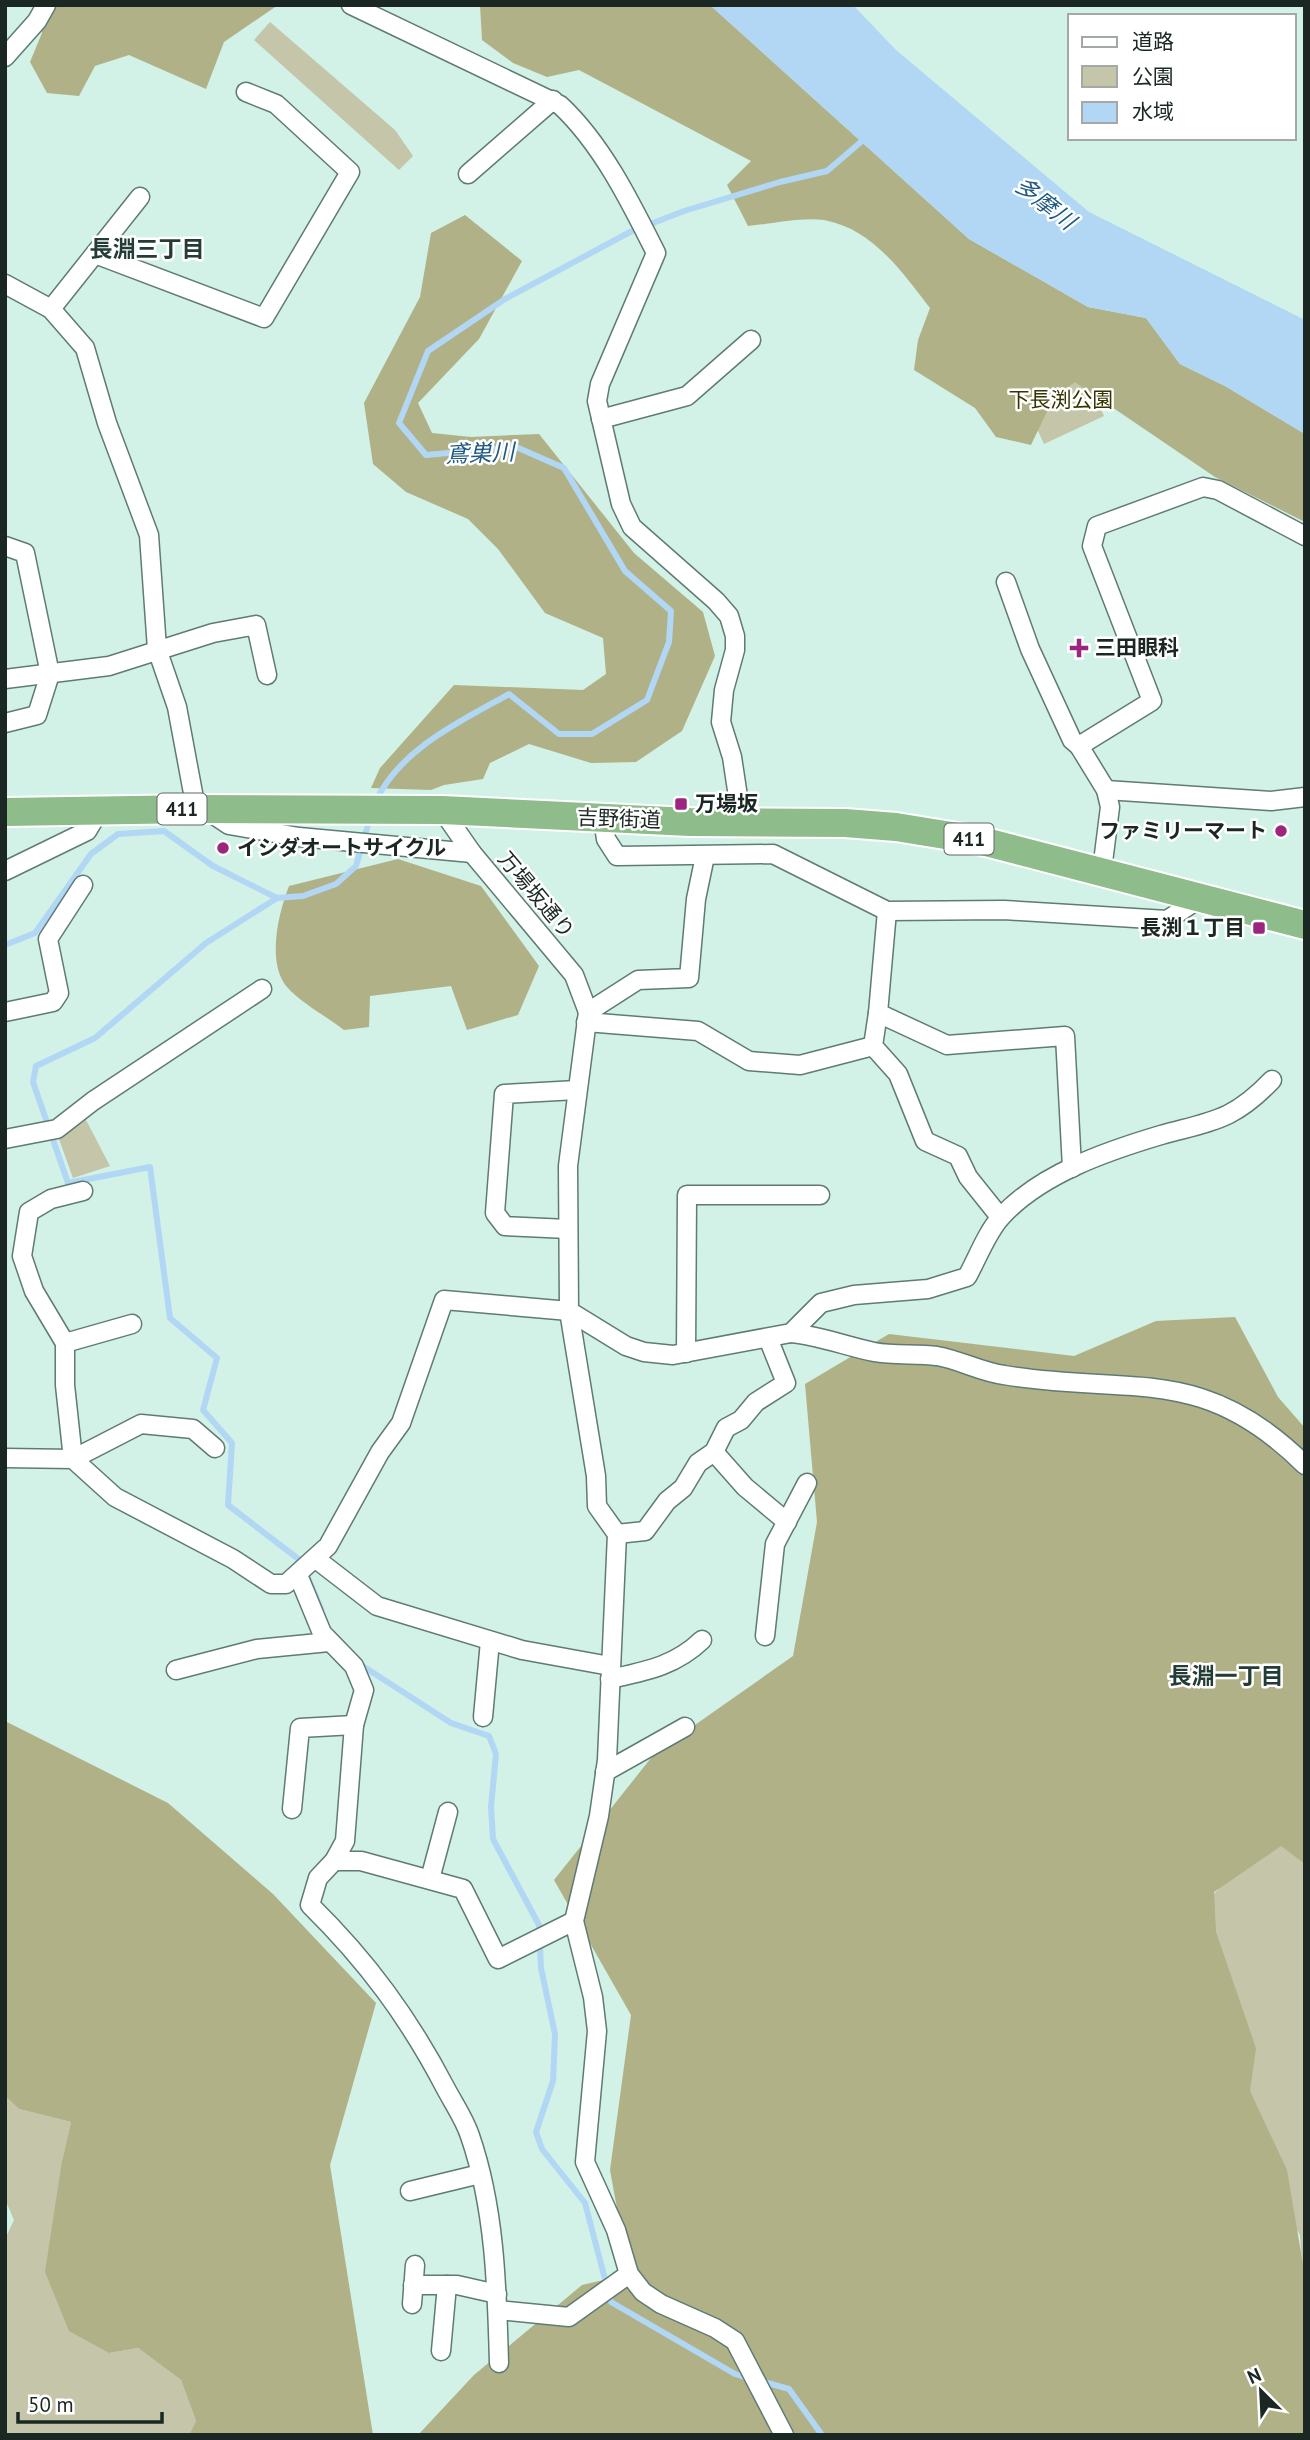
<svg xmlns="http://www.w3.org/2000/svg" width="1310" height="2440" viewBox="0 0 1310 2440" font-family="'PT Sans','Noto Sans JP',sans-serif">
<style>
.green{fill:#c4c5a9}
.forest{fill:#b0b187}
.water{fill:#b1d7f5}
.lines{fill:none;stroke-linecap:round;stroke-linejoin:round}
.stream{stroke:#b1d7f5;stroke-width:6}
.minor-casing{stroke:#5f7b73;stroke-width:21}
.trunk-casing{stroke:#fff;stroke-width:32}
.minor{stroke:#fff;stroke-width:18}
.trunk{stroke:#8ebc8a;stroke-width:28}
.poi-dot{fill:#9c257e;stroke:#fff;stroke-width:2.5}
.labels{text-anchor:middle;stroke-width:5;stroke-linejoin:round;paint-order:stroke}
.shield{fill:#fff;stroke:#5f6865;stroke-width:2}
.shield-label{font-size:19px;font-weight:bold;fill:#1b2723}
.park-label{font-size:21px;fill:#353500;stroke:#fff}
.poi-label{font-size:21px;font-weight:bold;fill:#1b2723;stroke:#fff;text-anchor:start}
.street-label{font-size:21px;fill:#1b2723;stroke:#fff}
.water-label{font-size:23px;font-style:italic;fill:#1e5a81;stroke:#fff}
.neighbourhood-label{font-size:23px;font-weight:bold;fill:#233d36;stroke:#fff}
</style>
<rect width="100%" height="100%" fill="#d2f1e7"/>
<g class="green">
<path d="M 270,22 L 395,130 L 413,156 L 399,170 L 254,40 Z"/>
<path d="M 1077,357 L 1104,416 L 1044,444 L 1017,385 Z"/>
<path d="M 86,1120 L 110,1166 L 73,1178 L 59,1139 Z"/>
<path d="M 1274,1828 L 1305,1843 L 1305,2306 L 1300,2235 L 1273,2190 L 1190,1920 Z"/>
<path d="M 5,2096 L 19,2109 L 71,2122 L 62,2161 L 109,2353 L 138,2348 L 181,2380 L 196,2421 L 189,2435 L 5,2435 L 5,2239 L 14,2220 L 5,2199 Z"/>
</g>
<g class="forest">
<path d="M 39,5 L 278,5 L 224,42 L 206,89 L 129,55 L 95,66 L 79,96 L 47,93 L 30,62 L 42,33 Z"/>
<path d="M 480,5 L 710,5 L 969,239 L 1088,307 L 1146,318 L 1180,364 L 1225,386 L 1305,434 L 1305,522 L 1215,477 L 1075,382 L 1054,397 L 1031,445 L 996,437 L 975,408 L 914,370 L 918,340 L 930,308 C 902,272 873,229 824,220 C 801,217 771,224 748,226 L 727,185 L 751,161 L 579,70 L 547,77 L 513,63 L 482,40 Z"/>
<path d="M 465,215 L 522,261 L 479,339 L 418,403 L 432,433 L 471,437 L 539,434 L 634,553 L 703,612 L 715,656 L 682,731 L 636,762 L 591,763 L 529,744 L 490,763 L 483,779 L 444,785 L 431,790 L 371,788 L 380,768 L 454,685 L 583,690 L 606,674 L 603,638 L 545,613 L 498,549 L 468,519 L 406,492 L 373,464 L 364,403 L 420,297 L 431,233 Z"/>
<path d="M 398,859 L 481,886 L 539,966 L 518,1015 L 467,1030 L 451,986 L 370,996 L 369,1027 L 344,1030 C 326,1016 301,1003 287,987 C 266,963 279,911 289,886 Z"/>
<path d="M 1235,1317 L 1278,1397 L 1305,1428 L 1305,1864 L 1281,1846 L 1214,1892 L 1216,1932 L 1256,2048 L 1250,2091 L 1287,2170 L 1305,2276 L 1305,2435 L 418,2435 L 474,2375 L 582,2285 L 629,2274 L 610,2170 L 631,2015 L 554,1880 L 655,1753 L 793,1656 L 817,1522 L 805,1384 L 889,1334 L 1074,1356 L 1156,1321 Z"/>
<path d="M 5,1721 L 168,1803 L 273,1894 L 376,2003 L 330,2165 L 373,2435 L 189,2435 L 196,2421 L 181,2380 L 138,2348 L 109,2353 L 69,2331 L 45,2272 L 62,2161 L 71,2122 L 19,2109 L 5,2096 Z"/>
</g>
<path class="water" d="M 710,5 L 853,5 L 896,50 L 1089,212 L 1305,320 L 1305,434 L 1225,386 L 1180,364 L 1146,318 L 1088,307 L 969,239 Z"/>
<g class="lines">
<g class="stream">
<path d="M 376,801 C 400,749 461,721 509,694 L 559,734 L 592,734 L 647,700 L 669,642 L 671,611 L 625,571 L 564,468 L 516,447 L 426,455 L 399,423 L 428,351 L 505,299 L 630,232 L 684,211 L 780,182 L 827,171 L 869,135"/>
<path d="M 5,945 L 35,933 L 91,854 L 118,834 L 164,831 L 213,866 L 277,898"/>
<path d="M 321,1609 L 301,1561 L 228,1505 L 232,1443 L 203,1410 L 217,1358 L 170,1318 L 150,1167 L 68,1183 L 33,1082 L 36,1066 L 95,1038 L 206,943 L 277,898 L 303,896 L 336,884 L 356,866 L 370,818"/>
<path d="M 358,1663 L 451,1723 L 489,1736 L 496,1754 L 491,1807 L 493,1839 L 539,1925 L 541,1968 L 555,2034 L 553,2081 L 536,2132 L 542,2149 L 585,2203 L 611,2302 L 735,2374 L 751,2379"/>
<path d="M 761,2381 L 789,2389 L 822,2435"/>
</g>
<defs>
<g id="minor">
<path d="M 351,5 L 560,105 C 602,144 631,203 656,253 L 600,384 L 597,401 L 621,504 L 632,527 L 716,601 L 729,616 L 735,636 L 735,650 L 724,690 L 721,722 L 732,757 L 742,823"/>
<path d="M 5,57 L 37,21 L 46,5"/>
<path d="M 468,174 L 553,100"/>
<path d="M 95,254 L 264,318 L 350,172 L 276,104 L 246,92"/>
<path d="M 5,284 L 51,309 L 85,348 L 107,423 L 149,535 L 157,649 L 177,707 L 196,809"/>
<path d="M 51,309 L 140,197"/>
<path d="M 601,419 L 687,396 L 751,340"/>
<path d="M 5,546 L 25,553 L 50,674 L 37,715 L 5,723"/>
<path d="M 1006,582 L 1030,649 L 1072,740 L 1079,746"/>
<path d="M 5,679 L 109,666 L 213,633 L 256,625 L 267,675"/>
<path d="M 1106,790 L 1271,801 L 1305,797"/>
<path d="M 442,810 L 472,853 L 574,975 L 588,1012"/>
<path d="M 208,811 L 229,825 L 299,837 L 472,853"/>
<path d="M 603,819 L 606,839 L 617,856 L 773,854 L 887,911 L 1004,910 L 1167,920 L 1202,897"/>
<path d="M 705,856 L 696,899 L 689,978 L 638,980 L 588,1012 L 568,1166 L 569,1311 L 596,1476 L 597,1506 L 617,1534 L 607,1760 L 599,1816 L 574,1921 L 593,1997 L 597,2031 L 585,2162 L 616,2230 L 629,2274 L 643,2292 L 661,2304 L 715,2328 L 735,2341 L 784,2435"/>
<path d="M 1102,870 L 1110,807 L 1106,790 L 1079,746 L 1152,701 L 1092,546 L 1097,526 L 1203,487 L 1218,490 L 1305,536"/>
<path d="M 5,871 L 87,831 L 99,811"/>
<path d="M 887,911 L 878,1013 L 947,1045 L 1065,1036 L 1072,1168"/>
<path d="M 5,1012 L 53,1002 L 59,993 L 48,939 L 83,885"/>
<path d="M 878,1013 L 873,1046 L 898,1074 L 925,1141 L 958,1156 L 968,1177 L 1000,1217"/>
<path d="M 586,1022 L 698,1031 L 749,1061 L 800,1065 L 873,1046"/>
<path d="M 5,1139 L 57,1129 L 93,1101 L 262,989"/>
<path d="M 83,1191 L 51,1199 L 29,1212 L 22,1256 L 34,1291 L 65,1343 L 65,1385 L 73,1459 L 141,1424 L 193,1429 L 215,1448"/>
<path d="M 568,1229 L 505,1226 L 495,1213 L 504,1094 L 577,1090"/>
<path d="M 791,1333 C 821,1336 845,1346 874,1352 C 895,1356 917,1353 937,1356 C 960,1360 981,1372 1004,1375 C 1130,1396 1201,1362 1305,1465"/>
<path d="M 65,1343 L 132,1324"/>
<path d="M 686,1353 L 687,1195 L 820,1195"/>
<path d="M 714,1452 L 745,1487 L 787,1522"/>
<path d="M 5,1458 L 73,1459 L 115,1497 L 233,1559 L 271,1584 L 286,1584 L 328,1546 L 380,1452 L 401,1423 L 444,1300 L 569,1311 L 626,1346 L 644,1352 L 673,1355 L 791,1333 L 821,1303 L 854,1295 L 928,1289 L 967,1277 C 977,1259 987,1232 1001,1217 C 1040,1174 1107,1151 1161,1135 C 1212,1121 1233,1121 1272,1080"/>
<path d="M 617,1534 L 645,1531 L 667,1501 L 683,1488 L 698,1463 L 714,1452 L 726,1428 L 741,1420 L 756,1402 L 786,1383 L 768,1338"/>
<path d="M 316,1559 L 377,1606 L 522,1650 L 610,1666"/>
<path d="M 298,1575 L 322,1633 L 354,1666 L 364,1690 L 354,1725 L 345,1841 L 334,1861 L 318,1878 L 310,1905 C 367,1961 409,2018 446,2089 C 454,2104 465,2120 470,2136 C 495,2208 497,2288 499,2363"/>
<path d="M 765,1636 L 775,1544 L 807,1483"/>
<path d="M 176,1670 L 257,1649 L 329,1642"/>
<path d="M 610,1679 C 646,1671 675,1666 702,1640"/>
<path d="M 483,1717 L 490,1641"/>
<path d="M 605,1772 L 685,1727"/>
<path d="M 292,1809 L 300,1728 L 354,1725"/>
<path d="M 334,1861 L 361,1861 L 463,1889 L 498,1959 L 574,1921"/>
<path d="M 430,1879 L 448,1812"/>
<path d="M 410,2191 L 480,2174"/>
<path d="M 413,2285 L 457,2285 L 497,2294"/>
<path d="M 412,2304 L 415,2265"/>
<path d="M 498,2310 L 569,2317 L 629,2274"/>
<path d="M 441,2351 L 447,2285"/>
</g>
<path id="trunk" d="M 5,812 L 196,809 L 442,810 L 690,822 L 845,823 L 896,827 L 982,841 L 1305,925"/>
</defs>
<use href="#minor" class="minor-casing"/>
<use href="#trunk" class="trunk-casing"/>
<use href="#minor" class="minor"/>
<use href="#trunk" class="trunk"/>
</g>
<g class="poi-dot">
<path d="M1075.5 637.5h7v7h7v7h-7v7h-7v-7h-7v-7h7z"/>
<rect x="674" y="797" width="14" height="14" rx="3.5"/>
<circle cx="1281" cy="831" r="7"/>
<circle cx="223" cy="848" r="7"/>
<rect x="1252" y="921" width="14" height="14" rx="3.5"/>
</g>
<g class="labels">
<g class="shield">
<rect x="157.5" y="793.5" width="49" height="31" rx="5"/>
<rect x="944.5" y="823.5" width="49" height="31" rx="5"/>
</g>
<g class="shield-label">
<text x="182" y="816">411</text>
<text x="969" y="846">411</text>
</g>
<g class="park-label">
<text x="1061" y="407">下長渕公園</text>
</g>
<g class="poi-label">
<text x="1095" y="655">三田眼科</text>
<text x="695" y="811">万場坂</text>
<text x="1267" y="838" text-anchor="end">ファミリーマート</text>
<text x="237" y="855">イシダオートサイクル</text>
<text x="1245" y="935" text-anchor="end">長渕１丁目</text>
</g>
<g class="street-label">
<text transform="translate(619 819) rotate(2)" y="7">吉野街道</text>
<text transform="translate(536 895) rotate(50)" y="7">万場坂通り</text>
</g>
<g class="water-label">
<text transform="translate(1045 203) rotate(38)" y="8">多摩川</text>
<text transform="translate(480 453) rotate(-2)" y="8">鳶巣川</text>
</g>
<g class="neighbourhood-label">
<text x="147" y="257">長淵三丁目</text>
<text x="1226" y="1684">長淵一丁目</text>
</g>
</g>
<rect width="1310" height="2440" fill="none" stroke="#1b2723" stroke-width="14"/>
<rect x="1068" y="14" width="228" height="126" fill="#ffffff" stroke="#a4a9a7" stroke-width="2"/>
<rect x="1082" y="37" width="35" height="10" fill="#ffffff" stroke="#a4a9a7" stroke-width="2"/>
<text x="1132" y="49" font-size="21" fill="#1b2723">道路</text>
<rect x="1082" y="66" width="35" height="21" fill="#c4c5a9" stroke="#a4a9a7" stroke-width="2"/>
<text x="1132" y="84" font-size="21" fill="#1b2723">公園</text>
<rect x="1082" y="102" width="35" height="21" fill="#b1d7f5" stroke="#a4a9a7" stroke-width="2"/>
<text x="1132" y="119" font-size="21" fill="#1b2723">水域</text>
<g transform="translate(1261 2391) rotate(336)" stroke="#ffffff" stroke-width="5" paint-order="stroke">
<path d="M0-5L12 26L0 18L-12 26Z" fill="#1b2723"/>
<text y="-10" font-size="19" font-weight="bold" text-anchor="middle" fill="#1b2723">N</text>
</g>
<path d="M18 2412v10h144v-10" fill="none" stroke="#1b2723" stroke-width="3.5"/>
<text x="28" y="2412" font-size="21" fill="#1b2723" stroke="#ffffff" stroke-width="5" paint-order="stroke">50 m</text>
</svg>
